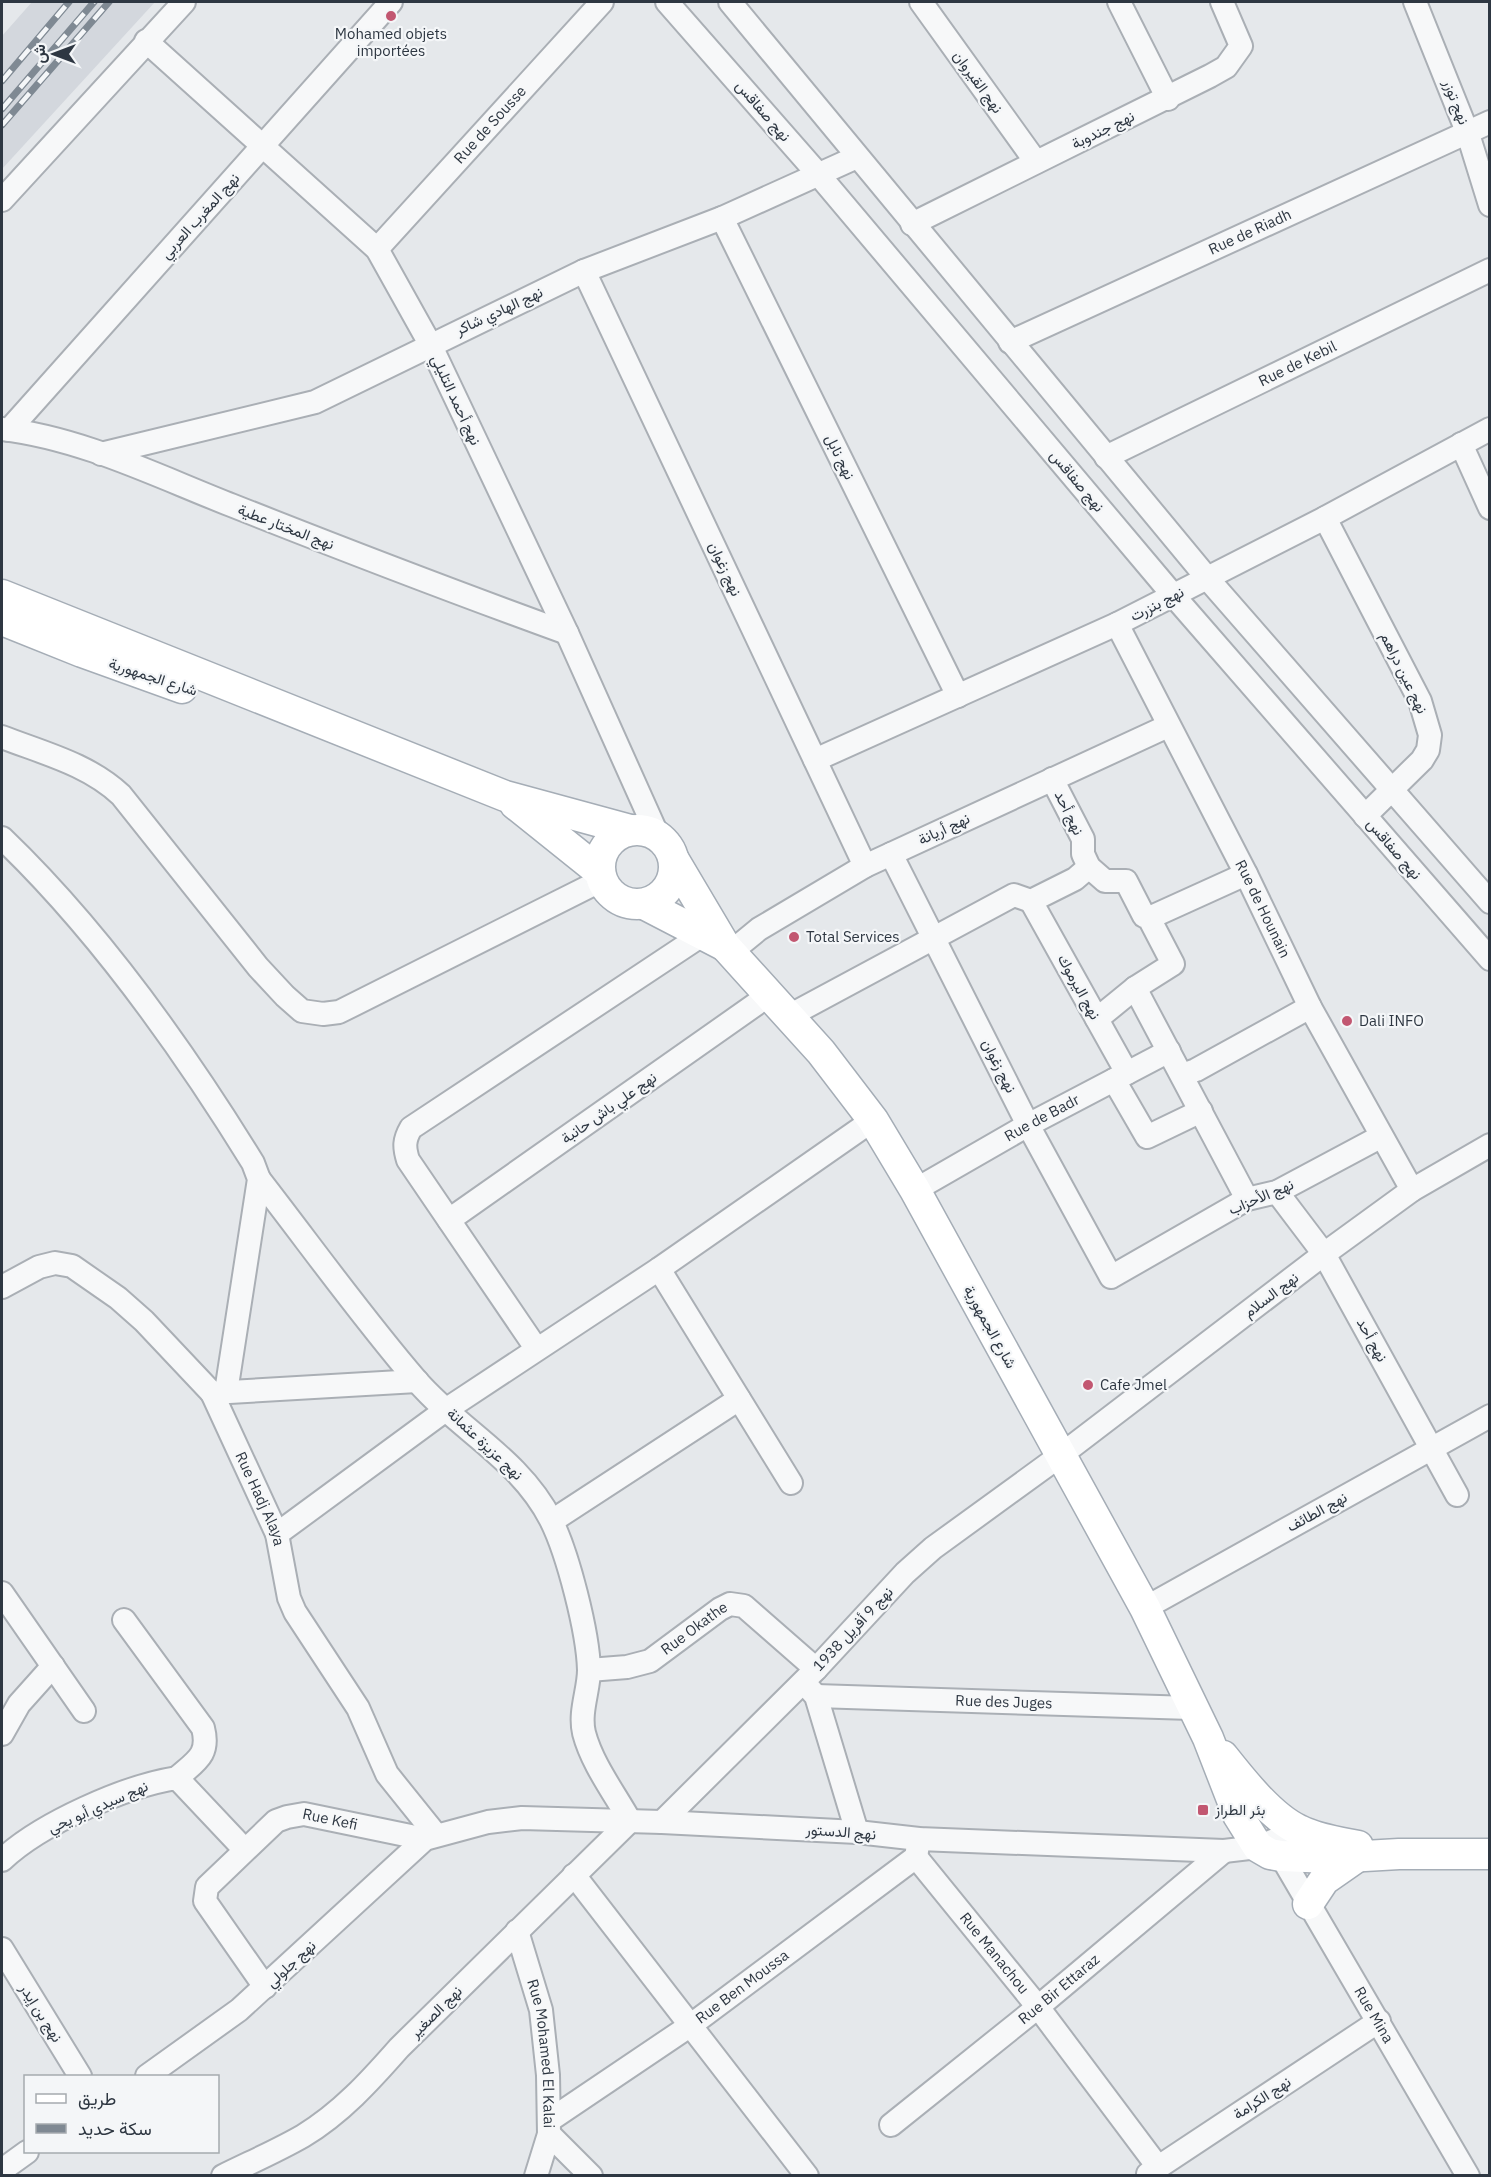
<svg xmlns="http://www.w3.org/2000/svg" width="1491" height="2177" viewBox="0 0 1491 2177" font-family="'IBM Plex Sans',Vazirmatn,sans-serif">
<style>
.built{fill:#d3d7dd}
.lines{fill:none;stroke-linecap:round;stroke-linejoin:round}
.minor-casing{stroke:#aaafb5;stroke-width:26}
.major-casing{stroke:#a5adb6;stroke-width:33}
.minor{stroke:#f7f8f9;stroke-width:22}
.major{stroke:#fff;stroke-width:30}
.rail-casing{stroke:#7f8993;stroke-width:7}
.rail{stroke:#f4f6f8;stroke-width:4.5;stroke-dasharray:14;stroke-linecap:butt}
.poi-dot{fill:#c25771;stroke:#f4f6f8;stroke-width:2}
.labels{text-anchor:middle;stroke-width:4.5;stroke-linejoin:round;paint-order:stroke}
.poi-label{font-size:15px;fill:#2e3742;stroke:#f4f6f8;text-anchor:start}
.street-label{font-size:15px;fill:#2e3742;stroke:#f4f6f8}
</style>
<rect width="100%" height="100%" fill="#e5e8eb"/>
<path class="built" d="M 32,2 L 155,2 L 2,169 L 2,36 Z"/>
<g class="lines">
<defs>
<g id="minor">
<path d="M 667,2 L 818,174 L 1173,595 L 1490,959"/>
<path d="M 730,2 L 1208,579 L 1490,902"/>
<path d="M 921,2 L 1036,162"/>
<path d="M 1119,2 L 1168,99"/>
<path d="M 1415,2 L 1468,134 L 1490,205"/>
<path d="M 146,41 L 377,249 L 430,344 L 567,633 L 658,836"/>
<path d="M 2,200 L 184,2"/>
<path d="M 722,218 L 958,696"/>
<path d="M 912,224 L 1210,76 L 1226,67 L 1241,46 L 1222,2"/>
<path id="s1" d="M 377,249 L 602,2"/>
<path d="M 584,271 L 865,866"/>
<path id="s2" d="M 1010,342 L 1490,122"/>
<path d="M 2,429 C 81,438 157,476 231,505 C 342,549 454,592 567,633"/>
<path d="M 9,430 L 391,2"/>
<path d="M 1461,444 L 1490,508"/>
<path d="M 101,454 L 315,402 L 584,271 L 722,218 L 857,157"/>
<path id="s3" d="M 1106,457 L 1490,270"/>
<path d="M 1325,518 L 1420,701 L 1430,735 L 1428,750 L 1422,760 L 1365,816"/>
<path id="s4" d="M 1117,624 L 1246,874 L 1310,1007 L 1412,1190"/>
<path d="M 2,737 C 43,753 88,764 121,795 L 258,967 L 285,996 L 302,1011 L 323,1014 L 339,1012 L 602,880"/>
<path d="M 815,760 L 1117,624 L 1325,518 L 1490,429"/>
<path d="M 1052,779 L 1083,839 L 1083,854 L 1089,867 L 1105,881 L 1126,881 L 1144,916 L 1149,918 L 1173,964 L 1135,988 L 1097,1019"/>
<path d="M 2,838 C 97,929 184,1051 253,1163 L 259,1179 L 226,1392"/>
<path d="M 891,854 L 1028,1125 L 1111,1277 L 1247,1199 L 1277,1192 L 1380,1137"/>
<path d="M 1031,901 L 1127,1073"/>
<path d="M 1149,918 L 1246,874"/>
<path d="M 731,952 L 759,929 L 865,866 L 1168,726"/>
<path d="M 1135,988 L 1247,1199"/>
<path d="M 789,1016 L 1014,895 L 1031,901 L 1075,879 L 1089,867"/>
<path d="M 1182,1075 L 1196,1070 L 1310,1007"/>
<path d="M 1114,1080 L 1147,1137 L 1201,1111"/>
<path id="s5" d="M 915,1190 L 1028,1125 L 1169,1051"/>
<path d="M 1277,1192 L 1324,1254 L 1457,1495"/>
<path d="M 449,1220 L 769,995"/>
<path d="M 659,1269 L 791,1483"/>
<path id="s6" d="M 2,1287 L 39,1267 L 55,1263 L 72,1266 L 118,1298 L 144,1321 L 212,1393 L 277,1534 L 289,1598 L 295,1612 L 358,1708 L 387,1774 L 436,1835"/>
<path d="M 536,1348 L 408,1160 C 404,1147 404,1140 411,1128 L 702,935"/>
<path d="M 212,1393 L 417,1381"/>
<path d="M 552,1521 L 739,1399"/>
<path d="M 277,1534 L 447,1409 L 659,1269 L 873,1120"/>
<path d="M 2,1593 L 84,1711"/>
<path d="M 1145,1608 L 1490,1416"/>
<path d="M 124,1620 L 203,1728 C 210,1755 196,1761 177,1778"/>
<path id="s7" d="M 589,1670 L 627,1667 L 650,1661 L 720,1609 L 730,1604 L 744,1606 L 816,1669"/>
<path d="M 806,1685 L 816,1696 L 857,1832"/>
<path id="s8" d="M 816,1696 L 1191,1708"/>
<path d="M 2,1734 L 19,1704 L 53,1666"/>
<path d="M 662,1822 L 816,1669 L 905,1573 L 933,1548 L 1061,1455 L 1324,1254 L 1412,1190 L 1490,1145"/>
<path id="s9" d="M 1281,1856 L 1468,2176"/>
<path id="s10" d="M 916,1857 L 1038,2007 L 1158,2167"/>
<path d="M 2,1860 C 40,1824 125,1786 177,1778 L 244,1849"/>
<path d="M 574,1875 L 807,2176"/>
<path id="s11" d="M 517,1931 L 541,2010 L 548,2075 L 549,2134 L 536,2176"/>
<path d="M 2,1949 L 80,2076"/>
<path id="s12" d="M 265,1987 L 205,1901 L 207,1887 L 276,1821 L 287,1817 L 304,1814 L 425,1839"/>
<path d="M 147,2076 L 239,2010 L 425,1839 L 488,1822 L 522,1818 L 662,1822 L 857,1832 L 919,1839 L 1224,1851 L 1258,1847 L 1299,1830"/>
<path id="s13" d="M 550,2120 L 691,2025 L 916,1857 L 919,1839"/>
<path id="s14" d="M 891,2125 L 1038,2007 L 1224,1851"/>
<path d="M 549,2134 L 591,2176"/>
<path d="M 2,2170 L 27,2152"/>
<path d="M 1148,2174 L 1379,2021"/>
<path d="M 223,2176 C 249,2163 277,2151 303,2136 C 341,2113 370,2081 399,2048 L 630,1821 C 615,1794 592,1764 584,1733 C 579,1712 589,1690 589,1670 C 588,1632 568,1554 551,1520 C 519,1458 460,1431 416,1380 C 361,1316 311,1246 259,1179"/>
</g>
<g id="major">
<path d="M 2,595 L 505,796 L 630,830"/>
<path d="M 2,620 L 82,652 L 182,688"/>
<path d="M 515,804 L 600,872"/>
<circle cx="637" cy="867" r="37"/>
<path d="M 674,860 L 725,946 L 821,1052 L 873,1120 L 915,1190 L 1145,1608 L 1208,1738 L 1238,1815 L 1258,1847 L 1270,1854 L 1281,1856 L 1330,1858 L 1399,1854 L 1490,1854"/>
<path d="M 644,904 L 725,946"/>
<path d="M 1223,1756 C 1242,1780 1271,1817 1299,1830 C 1317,1839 1338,1842 1358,1846"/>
<path d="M 1308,1904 L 1324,1880 L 1357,1857"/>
</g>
</defs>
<use href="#minor" class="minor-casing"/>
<use href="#major" class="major-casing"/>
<use href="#minor" class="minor"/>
<use href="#major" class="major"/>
<defs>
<g id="rail">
<path d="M 2,81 L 69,2"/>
<path d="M 2,109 L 94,2"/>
<path d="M 2,125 L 109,2"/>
</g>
</defs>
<use href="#rail" class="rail-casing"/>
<use href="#rail" class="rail"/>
</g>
<g class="poi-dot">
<circle cx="391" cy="16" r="6"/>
<circle cx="794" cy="937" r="6"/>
<circle cx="1347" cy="1021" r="6"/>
<circle cx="1088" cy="1385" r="6"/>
<rect x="1197" y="1804" width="12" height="12" rx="3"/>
</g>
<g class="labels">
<g class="poi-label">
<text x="391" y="39" text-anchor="middle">Mohamed objets<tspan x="391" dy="17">importées</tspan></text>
<text x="806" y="942">Total Services</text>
<text x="1359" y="1026">Dali INFO</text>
<text x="1100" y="1390">Cafe Jmel</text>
<text x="1215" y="1815">بئر الطراز</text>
</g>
<g class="street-label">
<text transform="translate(978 82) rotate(54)" y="5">نهج القيروان</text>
<text transform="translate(1456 102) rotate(69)" y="5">نهج توزر</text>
<text transform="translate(763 111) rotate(49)" y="5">نهج صفاقس</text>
<text dy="5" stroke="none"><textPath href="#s1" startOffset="168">Rue de Sousse</textPath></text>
<text transform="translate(1103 130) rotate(-26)" y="5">نهج جندوبة</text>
<text transform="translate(200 216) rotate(-48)" y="5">نهج المغرب العربي</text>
<text dy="5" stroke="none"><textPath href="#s2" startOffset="264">Rue de Riadh</textPath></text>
<text transform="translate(499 311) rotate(-25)" y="5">نهج الهادي شاكر</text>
<text dy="5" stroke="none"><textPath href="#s3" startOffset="213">Rue de Kebil</textPath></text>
<text transform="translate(456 400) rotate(65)" y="5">نهج أحمد التليلي</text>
<text transform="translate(840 457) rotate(64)" y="5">نهج نابل</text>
<text transform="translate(1077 481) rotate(50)" y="5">نهج صفاقس</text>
<text transform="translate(286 527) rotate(21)" y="5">نهج المختار عطية</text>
<text transform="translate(725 569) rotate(65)" y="5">نهج زغوان</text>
<text transform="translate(1157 604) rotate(-27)" y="5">نهج بنزرت</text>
<text transform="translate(1404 673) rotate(64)" y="5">نهج عين دراهم</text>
<text transform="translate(153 677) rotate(18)" y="5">شارع الجمهورية</text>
<text transform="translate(1069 813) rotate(64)" y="5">نهج أحد</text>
<text transform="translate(944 829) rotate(-25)" y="5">نهج أريانة</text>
<text transform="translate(1394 849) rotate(49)" y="5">نهج صفاقس</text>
<text dy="5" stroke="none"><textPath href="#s4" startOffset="320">Rue de Hounain</textPath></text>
<text transform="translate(1079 987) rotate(61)" y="5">نهج اليرموك</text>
<text transform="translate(999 1066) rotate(63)" y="5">نهج زغوان</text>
<text transform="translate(609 1108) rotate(-35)" y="5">نهج علي باش حانبة</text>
<text dy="5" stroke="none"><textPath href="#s5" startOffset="146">Rue de Badr</textPath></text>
<text transform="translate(1261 1197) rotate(-23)" y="5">نهج الأحزاب</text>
<text transform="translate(1271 1295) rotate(-37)" y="5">نهج السلام</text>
<text transform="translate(990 1327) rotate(61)" y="5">شارع الجمهورية</text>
<text transform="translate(1372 1340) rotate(61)" y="5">نهج أحد</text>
<text transform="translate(485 1444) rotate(43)" y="5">نهج عزيزة عثمانة</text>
<text dy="5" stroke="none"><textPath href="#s6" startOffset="382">Rue Hadj Alaya</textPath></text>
<text transform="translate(1317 1512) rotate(-29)" y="5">نهج الطائف</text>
<text transform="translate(853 1629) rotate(-47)" y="5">نهج 9 أفريل 1938</text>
<text dy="5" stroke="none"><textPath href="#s7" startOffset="117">Rue Okathe</textPath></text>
<text dy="5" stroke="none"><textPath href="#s8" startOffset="188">Rue des Juges</textPath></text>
<text transform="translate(98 1807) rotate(-24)" y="5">نهج سيدي أبو يحي</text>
<text dy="5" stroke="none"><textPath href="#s12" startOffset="270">Rue Kefi</textPath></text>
<text transform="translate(841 1832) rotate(4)" y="5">نهج الدستور</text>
<text dy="5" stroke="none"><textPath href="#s10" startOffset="124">Rue Manachou</textPath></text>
<text transform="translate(291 1964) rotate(-43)" y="5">نهج جلولي</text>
<text dy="5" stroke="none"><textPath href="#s13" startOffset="234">Rue Ben Moussa</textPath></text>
<text dy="5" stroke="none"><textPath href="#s14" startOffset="216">Rue Bir Ettaraz</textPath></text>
<text transform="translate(436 2012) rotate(-45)" y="5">نهج الصغير</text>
<text transform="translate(41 2013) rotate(58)" y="5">نهج بن إيدر</text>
<text dy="5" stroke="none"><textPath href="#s9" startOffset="184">Rue Mina</textPath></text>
<text dy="5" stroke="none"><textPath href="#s11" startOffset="126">Rue Mohamed El Kalai</textPath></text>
<text transform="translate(1262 2098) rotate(-33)" y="5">نهج الكرامة</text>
</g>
</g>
<rect width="1491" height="2177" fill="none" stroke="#2e3742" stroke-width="6"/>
<rect x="24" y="2075" width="195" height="78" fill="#f4f6f8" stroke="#a5aaaf" stroke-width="1.5"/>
<rect x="36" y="2094" width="30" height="9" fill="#ffffff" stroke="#a5aaaf" stroke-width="1.5"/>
<text x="78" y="2105" font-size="18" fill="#2e3742">طريق</text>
<rect x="36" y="2124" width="30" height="9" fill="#7f8993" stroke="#a5aaaf" stroke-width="1.5"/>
<text x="78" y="2135" font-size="18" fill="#2e3742">سكة حديد</text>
<g transform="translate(54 54) rotate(270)" stroke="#f4f6f8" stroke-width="4.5" paint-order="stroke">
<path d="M0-4.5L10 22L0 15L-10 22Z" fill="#2e3742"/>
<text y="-9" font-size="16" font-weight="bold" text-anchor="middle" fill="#2e3742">ش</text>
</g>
</svg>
